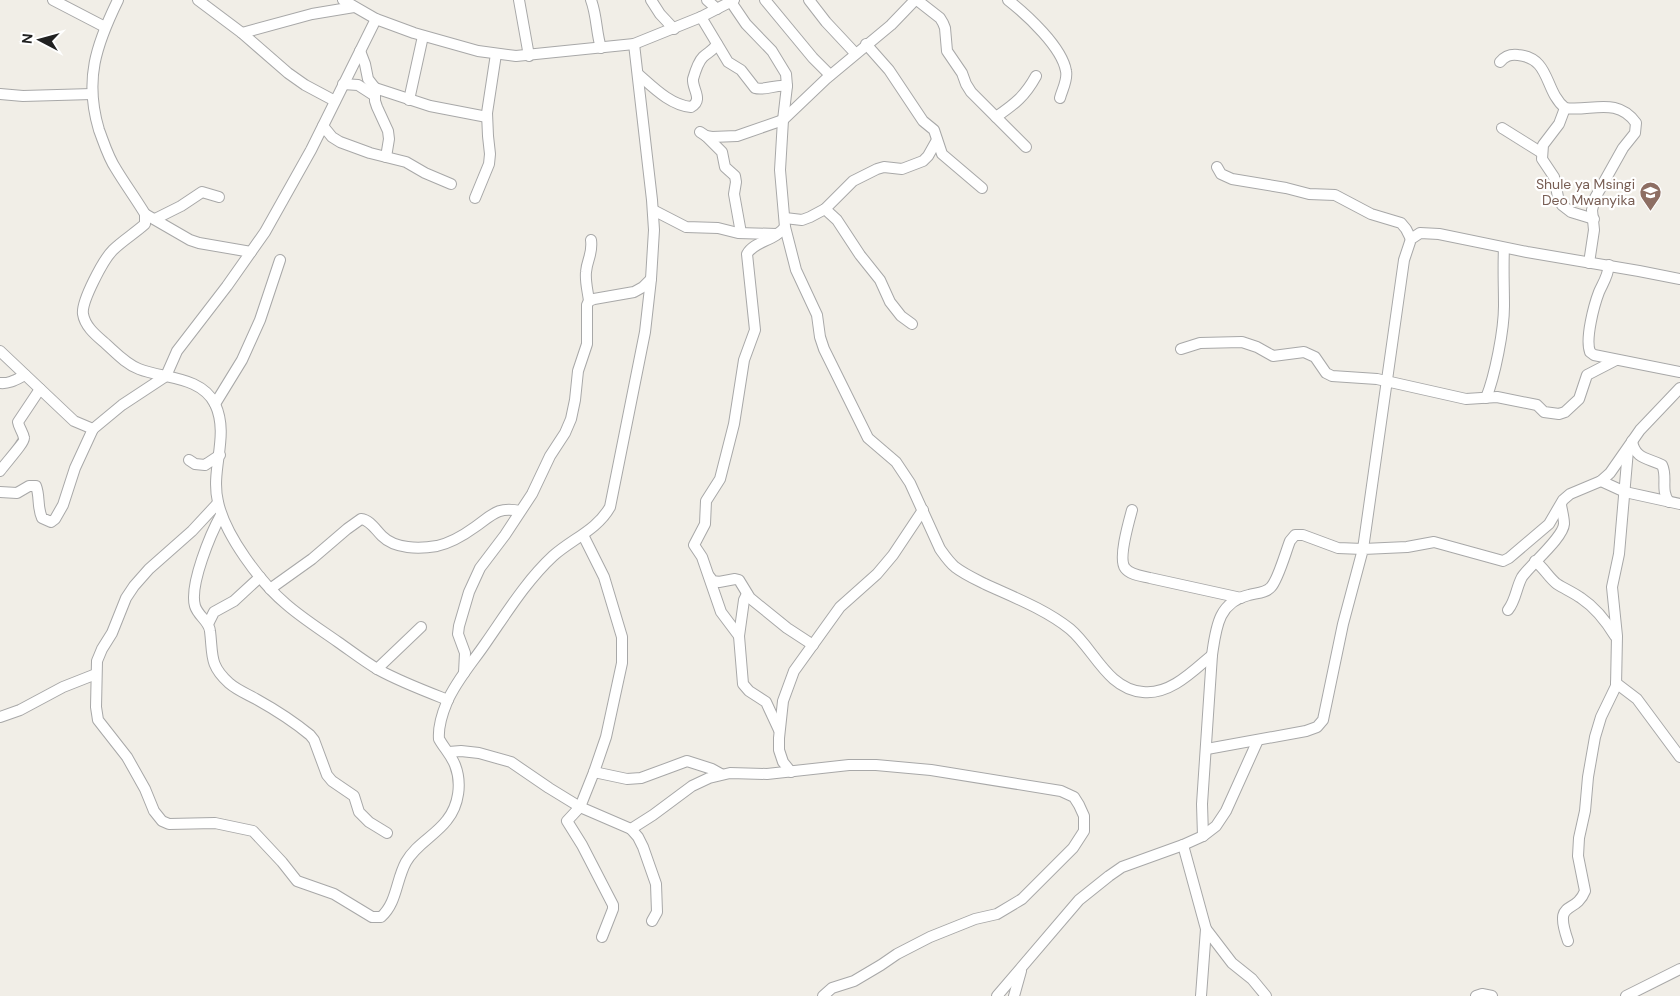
<svg xmlns="http://www.w3.org/2000/svg" width="1680" height="996" viewBox="0 0 1680 996" font-family="'DM Sans',sans-serif">
<style>
.lines{fill:none;stroke-linecap:round;stroke-linejoin:round}
.minor-casing{stroke:#a8a8a8;stroke-width:12}
.minor{stroke:#fff;stroke-width:10}
.labels{text-anchor:middle;stroke-width:4.5;stroke-linejoin:round;paint-order:stroke}
.education-label{font-size:14px;fill:#785e54;stroke:#fff;text-anchor:end}
</style>
<rect width="100%" height="100%" fill="#f1eee7"/>
<g class="lines">
<defs>
<g id="minor">
<path d="M 53,0 L 105,27"/>
<path d="M 118,0 C 96,45 84,80 99,130 C 104,143 108,157 116,169 C 125,184 136,199 145,214 L 145,224 C 135,233 122,241 113,250 C 103,260 81,302 83,314 C 85,327 97,336 106,344 C 116,353 126,364 139,369 C 164,379 201,376 215,404 C 230,436 210,469 218,502 C 225,535 260,582 286,604 C 302,618 321,630 338,642 C 351,651 365,662 379,670 C 401,682 425,691 448,700"/>
<path d="M 198,0 L 242,33 L 288,73 L 305,85 L 335,101"/>
<path d="M 343,0 L 376,19 L 414,33 L 478,51 L 516,56 L 634,44 L 701,17 L 734,0"/>
<path d="M 519,0 L 529,56"/>
<path d="M 591,0 C 597,16 596,32 601,48"/>
<path d="M 651,0 L 660,14 L 674,29"/>
<path d="M 707,0 L 717,9"/>
<path d="M 765,0 L 813,58 L 830,75"/>
<path d="M 809,0 L 826,22 L 855,53"/>
<path d="M 917,0 L 940,18 L 943,23 L 945,28 L 947,51 L 962,73 L 966,84 L 971,92 L 1026,147"/>
<path d="M 1008,0 C 1027,15 1062,47 1066,71 C 1068,80 1062,90 1060,98"/>
<path d="M 731,2 L 746,24 L 772,51 L 786,74 L 787,86 L 783,120 L 780,170 L 785,227 L 796,270 L 817,315 L 820,337 L 824,349 L 868,438 L 896,462 L 910,483 L 940,549 C 945,556 949,562 955,567 C 964,574 975,579 985,584 C 1013,597 1045,609 1070,629 C 1094,649 1107,689 1143,692 C 1170,695 1193,671 1212,655"/>
<path d="M 701,17 L 728,62 L 741,70 L 755,88 C 765,91 776,84 787,86"/>
<path d="M 242,33 L 312,14 L 354,7"/>
<path d="M 866,44 L 889,70 L 923,121 L 934,130 L 942,154 L 982,188"/>
<path d="M 360,51 L 365,64 L 368,79 L 375,88 L 375,101 L 377,107 L 388,131 L 389,139 L 386,157"/>
<path d="M 1500,62 C 1505,56 1510,54 1518,55 C 1551,58 1544,91 1565,108 C 1590,112 1617,96 1636,123 L 1635,133 L 1623,148 L 1595,198 L 1592,210 L 1594,230 L 1589,263"/>
<path d="M 638,74 C 653,87 670,105 691,107 C 704,100 692,89 693,79 C 695,72 698,62 703,57 C 708,52 713,51 717,44"/>
<path d="M 343,84 L 358,85 L 375,96"/>
<path d="M 375,88 L 430,106 L 487,117"/>
<path d="M 0,94 L 23,96 L 92,94"/>
<path d="M 409,100 L 423,36"/>
<path d="M 1565,108 L 1559,124 L 1543,145 L 1542,159 L 1554,177 L 1558,197 L 1562,205 L 1571,212 L 1594,219"/>
<path d="M 996,117 C 1015,104 1025,96 1036,76"/>
<path d="M 323,126 L 332,137 L 340,142 L 370,153 L 406,162 L 425,173 L 451,184"/>
<path d="M 1502,128 L 1542,153"/>
<path d="M 700,132 L 706,136 L 712,137 L 737,136 L 783,120 L 826,79 L 891,25 L 915,0"/>
<path d="M 706,136 L 722,152 L 725,167 L 735,176 L 736,182 L 734,194 L 741,233"/>
<path d="M 1217,167 L 1221,174 L 1232,179 L 1286,188 L 1309,194 L 1335,195 L 1371,214 L 1401,223 L 1406,229 L 1411,239"/>
<path d="M 475,198 L 489,164 L 490,154 L 488,136 L 487,113 L 496,54"/>
<path d="M 825,209 L 837,220 L 860,255 L 880,280 L 890,302 L 901,316 L 912,324"/>
<path d="M 653,210 L 686,227 L 718,228 L 738,233 L 777,234"/>
<path d="M 145,214 L 190,240 L 199,243 L 251,252"/>
<path d="M 785,218 L 802,220 L 810,217 L 825,209 L 853,181 L 877,169 L 884,167 L 902,169 L 923,161 L 928,156 L 937,140"/>
<path d="M 155,219 L 181,206 L 202,192 L 219,197"/>
<path d="M 1609,265 C 1608,276 1603,283 1599,292 C 1594,305 1585,339 1590,352 L 1594,355 L 1680,372"/>
<path d="M 589,301 C 588,292 585,282 586,272 C 587,259 593,254 591,240"/>
<path d="M 1181,349 L 1200,343 L 1242,342 L 1257,347 L 1273,356 L 1304,352 L 1315,357 L 1326,373 L 1332,376 L 1377,379 L 1466,399 L 1497,397 L 1537,405 L 1544,412 L 1559,414 L 1565,412 L 1579,399 L 1587,375 L 1616,360"/>
<path d="M 0,351 L 74,421 L 93,429"/>
<path d="M 0,383 C 10,384 17,379 25,375"/>
<path d="M 1486,398 C 1495,376 1504,330 1504,306 C 1504,287 1503,267 1504,248"/>
<path d="M 215,404 L 242,360 L 260,320 L 280,260"/>
<path d="M 1632,441 C 1635,459 1648,458 1662,465 C 1668,477 1660,490 1669,502"/>
<path d="M 189,460 L 195,464 L 205,465 L 220,455"/>
<path d="M 0,471 C 4,465 25,442 24,438 C 23,432 19,428 18,422 L 40,389"/>
<path d="M 1601,481 L 1625,492 L 1680,504"/>
<path d="M 0,492 L 17,493 L 29,486 L 36,486 C 40,496 37,507 42,518 L 51,522 L 55,519 L 63,505 L 75,468 L 93,429 L 122,405 L 166,376 L 177,351 L 227,286 L 265,232 L 311,150 L 376,19"/>
<path d="M 218,503 L 192,531 L 149,569 L 134,586 L 126,598 L 112,633 L 102,649 L 97,661 L 96,707 L 98,720 L 127,757 L 145,789 L 154,811 L 162,821 L 169,824 L 215,823 L 253,831 L 282,862 L 297,881 L 334,894 L 372,917 L 381,917 C 397,903 396,880 406,862 C 416,844 435,836 447,820 C 459,805 462,783 455,765 C 451,755 444,748 439,739 C 438,727 442,714 447,702 C 456,681 472,663 485,644 C 506,614 526,581 553,556 C 572,539 597,530 610,507 L 645,332 L 651,279 L 654,230 L 652,200 L 634,44"/>
<path d="M 1132,510 C 1129,521 1118,559 1125,568 C 1130,575 1142,576 1150,578 L 1241,598"/>
<path d="M 221,515 C 211,533 189,585 195,606 C 198,616 209,621 210,631 C 213,655 209,665 229,683 C 237,690 247,694 256,699 C 274,709 293,721 310,735 L 314,740 L 327,775 L 332,781 L 354,796 L 359,812 L 369,822 L 387,833"/>
<path d="M 583,535 L 604,577 L 622,637 L 622,663 L 606,737 L 594,772 L 580,807 L 567,821 L 582,845 L 613,905 L 613,909 L 602,937"/>
<path d="M 1535,561 C 1544,568 1549,578 1557,584 C 1565,589 1574,593 1581,598 C 1596,608 1606,621 1615,636"/>
<path d="M 709,576 L 713,581 L 719,582 L 735,579 L 739,580 L 750,598 L 787,628 L 813,645"/>
<path d="M 270,589 L 312,559 L 347,529 L 361,519 C 370,520 375,529 382,536 C 395,549 419,549 437,546 C 450,543 464,535 475,527 C 492,515 498,506 520,511"/>
<path d="M 747,594 L 744,600 L 739,636 L 743,684 L 749,691 L 766,702 L 779,730"/>
<path d="M 1508,610 C 1516,600 1516,588 1522,577 C 1531,564 1563,538 1564,524 C 1564,518 1562,511 1561,505"/>
<path d="M 208,624 L 214,612 L 234,601 L 260,577"/>
<path d="M 739,636 L 721,612 L 702,557 L 694,545 L 705,524 L 706,501 L 720,479 L 734,424 L 744,360 L 755,330 L 747,254 C 754,241 775,241 785,227"/>
<path d="M 377,669 L 421,627"/>
<path d="M 464,673 L 465,653 L 458,634 L 459,626 L 469,592 L 480,568 L 505,535 L 532,494 L 550,456 L 565,433 L 571,419 L 575,400 L 578,371 L 587,344 L 587,305 L 589,301 L 594,299 L 634,292 L 643,287 L 651,279"/>
<path d="M 1616,683 L 1637,699 L 1680,757"/>
<path d="M 0,717 L 20,710 L 63,687 L 96,674"/>
<path d="M 1207,749 L 1306,731 L 1317,727 L 1323,720 L 1343,624 L 1363,549 L 1407,547 L 1434,542 L 1503,561 L 1509,558 L 1549,524 L 1563,500 L 1570,494 L 1601,481 L 1610,473 L 1640,430 L 1680,388"/>
<path d="M 449,752 L 461,751 L 479,753 L 511,762 L 549,788 L 580,807 L 631,829 L 638,837 L 643,847 L 656,884 L 657,912 L 652,921"/>
<path d="M 594,772 L 627,779 L 641,778 L 687,761 L 712,769 L 721,774"/>
<path d="M 791,772 L 783,762 L 779,750 L 779,738 L 783,701 L 794,671 L 840,607 L 877,574 L 893,555 L 923,510"/>
<path d="M 631,829 L 653,815 L 692,786 L 709,778 L 730,773 L 767,774 L 849,765 L 876,765 L 931,770 L 1061,791 L 1074,797 L 1079,805 L 1084,816 L 1084,831 L 1073,848 L 1022,899 L 997,914 L 975,919 L 930,937 L 897,954 L 881,965 L 854,981 L 832,988 L 823,996"/>
<path d="M 1203,836 L 1202,804 L 1212,655 C 1216,628 1218,602 1249,595 C 1256,593 1266,593 1271,587 C 1278,580 1286,551 1290,541 L 1295,535 L 1303,535 L 1338,548 L 1363,549 L 1404,260 L 1411,239 L 1420,233 L 1439,234 L 1527,252 L 1639,271 L 1680,279"/>
<path d="M 1183,845 L 1206,929 L 1201,996"/>
<path d="M 1206,929 L 1232,963 L 1252,979 L 1266,996"/>
<path d="M 1568,941 C 1553,898 1575,916 1585,891 L 1578,856 L 1579,838 L 1585,811 L 1588,777 L 1595,737 L 1601,717 L 1616,686 L 1617,636 L 1612,587 L 1619,554 L 1628,450"/>
<path d="M 997,996 L 1079,900 L 1109,876 L 1122,867 L 1183,845 L 1203,836 L 1216,826 L 1226,811 L 1258,740"/>
<path d="M 1014,996 L 1021,971"/>
<path d="M 1476,996 L 1482,994 L 1492,996"/>
<path d="M 1626,996 L 1680,969"/>
</g>
</defs>
<use href="#minor" class="minor-casing"/>
<use href="#minor" class="minor"/>
</g>
<defs>
<symbol id="school-pin" viewBox="-11 -11 22 30"><path d="M0 17L-7.5 6A9.5 9.5 0 1 1 7.5 6Z" fill="#8d6e63" stroke="#fff"/><path d="M0-5L7-2L0 1L-7-2ZM-4 1L0 2.5L4 1V4Q0 6-4 4Z" fill="#fff"/></symbol>
</defs>
<g fill-rule="evenodd">
<use href="#school-pin" x="1638" y="180" width="25" height="34"/>
</g>
<g class="labels">
<g class="education-label">
<text x="1635" y="189">Shule ya Msingi<tspan x="1635" dy="16">Deo Mwanyika</tspan></text>
</g>
</g>
<g transform="translate(40 40) rotate(276)" stroke="#ffffff" stroke-width="4" paint-order="stroke">
<path d="M0-4L9 19L0 12L-9 19Z" fill="#212121"/>
<text y="-8" font-size="14" font-weight="bold" text-anchor="middle" fill="#212121">N</text>
</g>
</svg>
